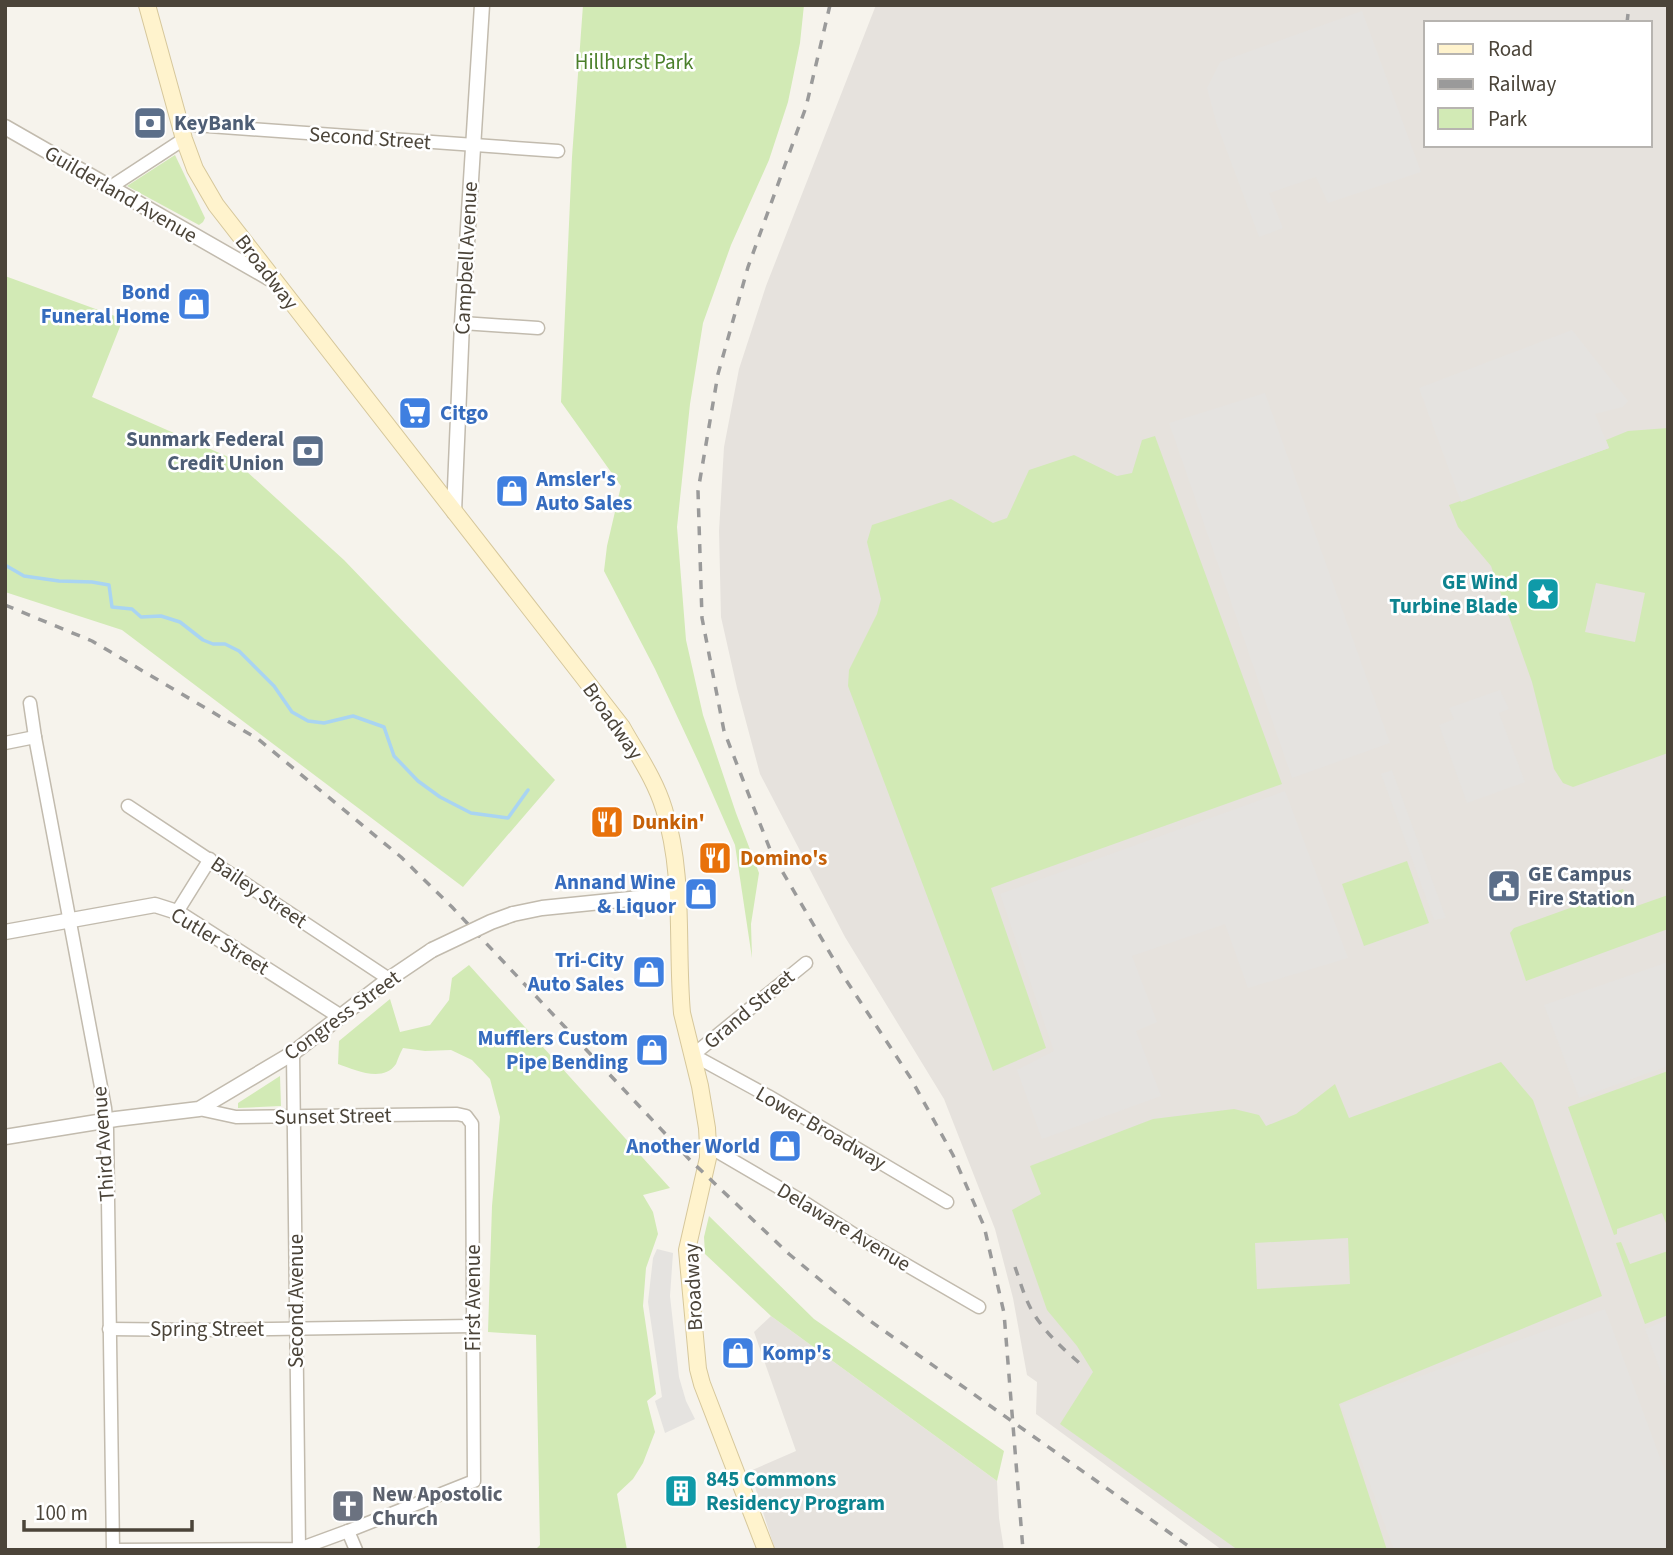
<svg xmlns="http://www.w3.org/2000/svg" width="1673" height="1555" viewBox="0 0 1673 1555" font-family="'Source Sans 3',sans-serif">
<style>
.industrial{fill:#e6e2dd;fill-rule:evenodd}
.green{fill:#d2eab5;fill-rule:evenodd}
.parking{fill:#e5e3e0}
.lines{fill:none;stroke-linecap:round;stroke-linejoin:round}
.stream{stroke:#a9d4f2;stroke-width:3.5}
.minor-casing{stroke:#c2bbae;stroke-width:15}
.tertiary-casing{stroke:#c2bbae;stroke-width:17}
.secondary-casing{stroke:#d6c79b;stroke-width:18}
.minor{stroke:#fff;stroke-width:12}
.tertiary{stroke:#fff;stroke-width:14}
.secondary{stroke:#fff3cd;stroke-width:16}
.rail{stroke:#9a9a9a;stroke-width:3.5;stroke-dasharray:9 9;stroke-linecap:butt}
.tertiary-bridge-casing{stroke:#c2bbae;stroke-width:17;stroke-linecap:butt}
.tertiary-bridge{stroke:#fff;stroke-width:14}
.labels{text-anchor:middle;stroke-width:5;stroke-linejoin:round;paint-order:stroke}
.park-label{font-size:21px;fill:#4a7f2a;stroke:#fff}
.service-label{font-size:21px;font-weight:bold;fill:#4e5e75;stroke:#fff;text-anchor:start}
.street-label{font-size:21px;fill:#4b4439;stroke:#fff}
.shop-label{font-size:21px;font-weight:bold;fill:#366cbe;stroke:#fff;text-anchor:end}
.culture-label{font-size:21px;font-weight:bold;fill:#0d838f;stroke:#fff;text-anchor:end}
.food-label{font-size:21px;font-weight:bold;fill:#c56008;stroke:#fff;text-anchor:start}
.worship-label{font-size:21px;font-weight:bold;fill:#5b616d;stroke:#fff;text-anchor:start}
</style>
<rect width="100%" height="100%" fill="#f6f3ec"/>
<g class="industrial">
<path d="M 876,5 L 1668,5 L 1668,1550 L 1222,1550 L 1036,1414 L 1037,1382 L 1027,1375 L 1013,1298 L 995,1229 L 944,1099 L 845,937 L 760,774 L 737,688 L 721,617 L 719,531 L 724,447 L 739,369 L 766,286 ZM 1426,23 L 1650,23 L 1650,145 L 1426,145 Z"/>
<path d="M 771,1316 L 997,1481 L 999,1518 L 1004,1550 L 775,1550 L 750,1471 L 796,1451 L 754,1332 Z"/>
</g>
<g class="green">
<path d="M 583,5 L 804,5 L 800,43 L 788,102 L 769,160 L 731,245 L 703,323 L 690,404 L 677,527 L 686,640 L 703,715 L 736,813 L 759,873 L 751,924 L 752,958 L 735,845 L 699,763 L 655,669 L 604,571 L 607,546 L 621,486 L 561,402 L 572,157 Z"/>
<path d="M 175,155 L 205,218 L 203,222 L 199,225 L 127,186 Z"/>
<path d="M 5,276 L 123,319 L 92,397 L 233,459 L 344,560 L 555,780 L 463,887 L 122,630 L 5,592 Z"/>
<path d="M 1668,428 L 1668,753 L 1573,787 L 1563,783 L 1554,769 L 1532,682 L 1491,566 L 1458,527 L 1449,505 L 1609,448 L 1606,440 L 1628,431 ZM 1596,583 L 1645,593 L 1635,642 L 1585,632 Z"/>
<path d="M 1155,436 L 1282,784 L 991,888 L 1046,1048 L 993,1071 L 848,686 L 849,670 L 877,614 L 881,599 L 867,542 L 872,525 L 951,499 L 993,523 L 1007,518 L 1029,470 L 1074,455 L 1117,476 L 1132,473 L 1142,440 Z"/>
<path d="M 1407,861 L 1429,923 L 1364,946 L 1342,884 Z"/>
<path d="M 1623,889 L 1631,908 L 1668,895 L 1668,929 L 1526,981 L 1510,933 L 1514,928 Z"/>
<path d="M 469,965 L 670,1188 L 643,1195 L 653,1212 L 658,1234 L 646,1268 L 643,1306 L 656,1394 L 647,1401 L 655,1432 L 643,1463 L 633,1479 L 617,1494 L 627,1550 L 535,1550 L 540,1545 L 536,1335 L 488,1332 L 492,1206 L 500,1117 L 490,1079 L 472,1060 L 451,1050 L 425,1051 L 403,1048 C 400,1053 398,1059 396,1064 C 383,1083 355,1070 338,1064 L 339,1041 L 390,999 L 400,1032 L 430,1025 L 449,1000 L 452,978 Z"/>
<path d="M 1501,1062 L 1533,1100 L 1602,1296 L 1339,1404 L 1387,1550 L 1238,1550 L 1060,1424 L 1093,1372 L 1077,1346 L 1047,1310 L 1012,1210 L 1041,1194 L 1030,1166 L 1153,1119 L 1234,1109 L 1259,1115 L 1266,1126 L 1296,1114 L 1335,1084 L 1349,1118 ZM 1348,1238 L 1350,1284 L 1257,1289 L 1255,1243 Z"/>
<path d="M 1668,1071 L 1668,1228 L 1662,1213 L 1617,1229 L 1617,1234 L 1614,1235 L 1568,1107 Z"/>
<path d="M 280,1076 L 281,1106 L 238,1108 L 238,1103 Z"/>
<path d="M 709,1216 L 814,1319 L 1004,1451 L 997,1481 L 771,1316 L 705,1254 L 704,1237 Z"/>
<path d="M 1621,1242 L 1630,1264 L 1668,1251 L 1668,1315 L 1645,1324 L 1616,1243 Z"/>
</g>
<g class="parking">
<path d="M 1362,11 L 1421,172 L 1328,203 L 1316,177 L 1269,193 L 1283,228 L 1259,237 L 1217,125 L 1207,88 L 1220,62 Z"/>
<path d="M 1572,330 L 1628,401 L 1623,407 L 1595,414 L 1609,448 L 1461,502 L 1419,388 Z"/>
<path d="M 1265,393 L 1390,743 L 1292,778 L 1169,423 Z"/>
<path d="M 1500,690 L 1509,709 L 1499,713 L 1525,782 L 1467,803 L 1439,725 L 1454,719 L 1449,708 Z"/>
<path d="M 1392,770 L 1446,918 L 1434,920 L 1381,774 Z"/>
<path d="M 1285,791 L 1348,958 L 1248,988 L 1225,924 L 1132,956 L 1157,1022 L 1136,1031 L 1161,1096 L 1042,1139 L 1017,1070 L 1054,1051 L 1000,894 Z"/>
<path d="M 1668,962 L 1668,1066 L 1579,1098 L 1544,1005 Z"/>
<path d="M 657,1249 L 673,1253 L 670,1296 L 679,1377 L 686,1401 L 695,1419 L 665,1433 L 655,1401 L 662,1397 L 648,1302 L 653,1258 Z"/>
<path d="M 1605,1309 L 1668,1479 L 1668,1550 L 1394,1550 L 1341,1405 Z"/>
<path d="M 1668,1320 L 1668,1392 L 1645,1329 Z"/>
</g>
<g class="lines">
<path class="stream" d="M 5,565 L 24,576 L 59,581 L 92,582 L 109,585 L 112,607 L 132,609 L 141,617 L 161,616 L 180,622 L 203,640 L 213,644 L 225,644 L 239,651 L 274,686 L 292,712 L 308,721 L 324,723 L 353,716 L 384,727 L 394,756 L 418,781 L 440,797 L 471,813 L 508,818 L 528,790"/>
<defs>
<g id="minor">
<path d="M 181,124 L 558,151"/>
<path d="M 109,188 L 184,139"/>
<path d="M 462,323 L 538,328"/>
<path d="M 30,703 L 35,737 L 105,1108 L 107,1129 L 113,1550"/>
<path d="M 5,743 L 35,737"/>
<path d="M 128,806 L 389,979"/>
<path d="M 177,912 L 210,859"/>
<path d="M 806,963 L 693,1055 L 768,1096 L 947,1202"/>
<path d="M 293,1053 L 299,1549"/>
<path d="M 708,1146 L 802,1201 L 858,1237 L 979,1307"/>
<path d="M 109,1329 L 202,1330 L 473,1326"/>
<path d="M 348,1531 L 356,1550"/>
<path d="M 113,1550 L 299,1549 L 348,1531 L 474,1481 L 472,1124 L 466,1116 L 457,1114 L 236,1117 L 199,1109"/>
</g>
<g id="tertiary">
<path d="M 5,127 L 274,281"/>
<path d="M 454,512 L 462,323 L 482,5"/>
<path d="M 513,914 L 542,908 L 679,894"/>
<path d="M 5,932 L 155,905 L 177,912 L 341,1017"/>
<path d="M 5,1137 L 116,1119 L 199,1109 L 293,1053 L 389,979 L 432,950"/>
</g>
<path id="secondary" d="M 147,5 L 184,139 L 195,169 L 216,205 L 622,727 C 637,754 655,779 664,809 C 685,875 676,945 682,1013 L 700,1086 L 707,1128 L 708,1146 L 708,1158 L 687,1250 L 698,1369 L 702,1384 L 766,1550"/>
</defs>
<use href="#minor" class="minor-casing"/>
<use href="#tertiary" class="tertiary-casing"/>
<use href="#secondary" class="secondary-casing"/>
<use href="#minor" class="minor"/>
<use href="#tertiary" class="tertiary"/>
<use href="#secondary" class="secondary"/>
<g class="rail">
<path d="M 830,5 L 806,107 L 748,267 L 718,374 L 698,491 L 702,618 L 724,731 L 771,852 L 844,977 L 910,1077 L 953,1155 L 984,1226 L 1004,1313 L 1023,1550"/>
<path d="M 1627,23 L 1629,5"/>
<path d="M 5,605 L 92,641 L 258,739 L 401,857 L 452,907 L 690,1160 L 789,1254 L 866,1318 L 1194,1550"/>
<path d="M 1015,1267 C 1020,1281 1024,1296 1031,1309 C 1043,1331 1064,1350 1083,1366"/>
</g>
<defs>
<path id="tertiary-bridge" d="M 432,950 L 491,922 L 513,914"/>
</defs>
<use href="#tertiary-bridge" class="tertiary-bridge-casing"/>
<use href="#tertiary-bridge" class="tertiary-bridge"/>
</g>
<defs>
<symbol id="bank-square" viewBox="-11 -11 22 22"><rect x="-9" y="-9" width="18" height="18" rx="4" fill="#5c6f8a" stroke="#fff"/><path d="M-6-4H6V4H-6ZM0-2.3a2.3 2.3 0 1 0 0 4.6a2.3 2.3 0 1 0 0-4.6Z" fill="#fff"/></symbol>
<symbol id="shop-square" viewBox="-11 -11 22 22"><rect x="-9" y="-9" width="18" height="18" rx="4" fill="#3f7fe0" stroke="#fff"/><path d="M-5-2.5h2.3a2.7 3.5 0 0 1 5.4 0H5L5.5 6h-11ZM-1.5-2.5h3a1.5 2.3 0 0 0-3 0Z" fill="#fff"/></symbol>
<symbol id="supermarket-square" viewBox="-11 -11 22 22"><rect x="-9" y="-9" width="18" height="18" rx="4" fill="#3f7fe0" stroke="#fff"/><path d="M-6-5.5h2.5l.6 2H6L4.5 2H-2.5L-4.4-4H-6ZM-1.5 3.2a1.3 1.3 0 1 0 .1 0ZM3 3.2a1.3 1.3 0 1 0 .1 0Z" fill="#fff"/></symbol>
<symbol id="sight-square" viewBox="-11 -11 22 22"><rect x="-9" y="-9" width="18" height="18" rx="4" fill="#0f9aa8" stroke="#fff"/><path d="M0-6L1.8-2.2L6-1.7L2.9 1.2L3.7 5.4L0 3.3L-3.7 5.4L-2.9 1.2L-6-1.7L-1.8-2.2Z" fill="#fff"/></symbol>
<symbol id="restaurant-square" viewBox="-11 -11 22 22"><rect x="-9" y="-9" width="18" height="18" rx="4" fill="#e8710a" stroke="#fff"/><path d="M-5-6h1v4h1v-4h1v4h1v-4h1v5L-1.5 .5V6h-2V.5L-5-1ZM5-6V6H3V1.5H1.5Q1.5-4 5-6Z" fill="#fff"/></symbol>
<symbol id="civic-square" viewBox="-11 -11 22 22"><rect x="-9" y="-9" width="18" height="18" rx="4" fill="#5c6f8a" stroke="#fff"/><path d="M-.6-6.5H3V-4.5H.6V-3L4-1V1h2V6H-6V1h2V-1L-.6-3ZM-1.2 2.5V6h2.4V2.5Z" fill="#fff"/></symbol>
<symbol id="building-square" viewBox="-11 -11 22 22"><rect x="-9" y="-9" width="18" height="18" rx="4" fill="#0f9aa8" stroke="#fff"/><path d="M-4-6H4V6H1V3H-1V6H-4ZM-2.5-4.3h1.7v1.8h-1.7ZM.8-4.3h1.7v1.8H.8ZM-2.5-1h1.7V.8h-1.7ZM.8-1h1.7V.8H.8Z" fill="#fff"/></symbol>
<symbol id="church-square" viewBox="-11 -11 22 22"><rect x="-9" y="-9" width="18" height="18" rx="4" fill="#6b7280" stroke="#fff"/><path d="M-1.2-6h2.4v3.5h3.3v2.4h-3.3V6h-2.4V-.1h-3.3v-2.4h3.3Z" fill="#fff"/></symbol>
</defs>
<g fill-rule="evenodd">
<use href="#bank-square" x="131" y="104" width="38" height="38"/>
<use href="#shop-square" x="175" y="285" width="38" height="38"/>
<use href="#supermarket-square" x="396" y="394" width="38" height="38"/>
<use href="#bank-square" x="289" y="432" width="38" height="38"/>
<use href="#shop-square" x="493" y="472" width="38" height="38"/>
<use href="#sight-square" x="1524" y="575" width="38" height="38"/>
<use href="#restaurant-square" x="588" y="803" width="38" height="38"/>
<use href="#restaurant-square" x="696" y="839" width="38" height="38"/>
<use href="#civic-square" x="1485" y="867" width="38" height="38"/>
<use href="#shop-square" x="682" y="875" width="38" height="38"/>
<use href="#shop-square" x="630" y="953" width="38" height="38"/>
<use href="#shop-square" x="633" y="1031" width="38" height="38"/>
<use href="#shop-square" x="766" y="1127" width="38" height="38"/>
<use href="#shop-square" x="719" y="1334" width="38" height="38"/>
<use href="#building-square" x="662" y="1472" width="38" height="38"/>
<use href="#church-square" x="329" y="1487" width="38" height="38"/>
</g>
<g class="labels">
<g class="park-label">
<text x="634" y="69">Hillhurst Park</text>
</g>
<g class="service-label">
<text x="174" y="130">KeyBank</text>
<text x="284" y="446" text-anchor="end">Sunmark Federal<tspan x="284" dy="24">Credit Union</tspan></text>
<text x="1528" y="881">GE Campus<tspan x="1528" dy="24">Fire Station</tspan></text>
</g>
<g class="street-label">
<text transform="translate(370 138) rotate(4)" y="7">Second Street</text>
<text transform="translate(121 194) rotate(30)" y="7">Guilderland Avenue</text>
<text transform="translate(466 258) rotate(-87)" y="7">Campbell Avenue</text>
<text transform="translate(267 272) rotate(52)" y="7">Broadway</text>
<text transform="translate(613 721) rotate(55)" y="7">Broadway</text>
<text transform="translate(259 892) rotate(34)" y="7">Bailey Street</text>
<text transform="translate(220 941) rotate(31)" y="7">Cutler Street</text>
<text transform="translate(749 1009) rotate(-40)" y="7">Grand Street</text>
<text transform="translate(342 1015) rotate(-36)" y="7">Congress Street</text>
<text transform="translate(333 1116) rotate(-1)" y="7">Sunset Street</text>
<text transform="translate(821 1128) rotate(30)" y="7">Lower Broadway</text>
<text transform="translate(103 1144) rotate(-94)" y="7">Third Avenue</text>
<text transform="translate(844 1227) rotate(31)" y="7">Delaware Avenue</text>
<text transform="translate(693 1287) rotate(-93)" y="7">Broadway</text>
<text transform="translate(473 1298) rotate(-90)" y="7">First Avenue</text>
<text transform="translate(296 1301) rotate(-90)" y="7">Second Avenue</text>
<text x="207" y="1336">Spring Street</text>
</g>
<g class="shop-label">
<text x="170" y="299">Bond<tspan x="170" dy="24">Funeral Home</tspan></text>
<text x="440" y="420" text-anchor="start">Citgo</text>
<text x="536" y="486" text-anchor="start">Amsler's<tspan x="536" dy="24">Auto Sales</tspan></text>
<text x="676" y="889">Annand Wine<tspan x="676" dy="24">&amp; Liquor</tspan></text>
<text x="624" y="967">Tri-City<tspan x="624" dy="24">Auto Sales</tspan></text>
<text x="628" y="1045">Mufflers Custom<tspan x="628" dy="24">Pipe Bending</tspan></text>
<text x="760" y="1153">Another World</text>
<text x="762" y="1360" text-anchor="start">Komp's</text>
</g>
<g class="culture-label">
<text x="1518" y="589">GE Wind<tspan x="1518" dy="24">Turbine Blade</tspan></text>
<text x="706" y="1486" text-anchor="start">845 Commons<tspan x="706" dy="24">Residency Program</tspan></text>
</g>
<g class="food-label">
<text x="632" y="829">Dunkin'</text>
<text x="740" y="865">Domino's</text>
</g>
<g class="worship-label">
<text x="372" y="1501">New Apostolic<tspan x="372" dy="24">Church</tspan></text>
</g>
</g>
<rect width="1673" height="1555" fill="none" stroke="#4b4439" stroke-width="14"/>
<rect x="1424" y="21" width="228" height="126" fill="#ffffff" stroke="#b7b4b0" stroke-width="2"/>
<rect x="1438" y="44" width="35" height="10" fill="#fff3cd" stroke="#b7b4b0" stroke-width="2"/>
<text x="1488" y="56" font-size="21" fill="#4b4439">Road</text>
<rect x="1438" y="79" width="35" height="10" fill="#9a9a9a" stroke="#b7b4b0" stroke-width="2"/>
<text x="1488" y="91" font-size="21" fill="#4b4439">Railway</text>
<rect x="1438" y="108" width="35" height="21" fill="#d2eab5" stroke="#b7b4b0" stroke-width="2"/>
<text x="1488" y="126" font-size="21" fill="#4b4439">Park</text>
<path d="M24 1520v10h168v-10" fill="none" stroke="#4b4439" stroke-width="3.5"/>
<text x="35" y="1520" font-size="21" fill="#4b4439" stroke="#ffffff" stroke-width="5" paint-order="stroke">100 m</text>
</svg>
